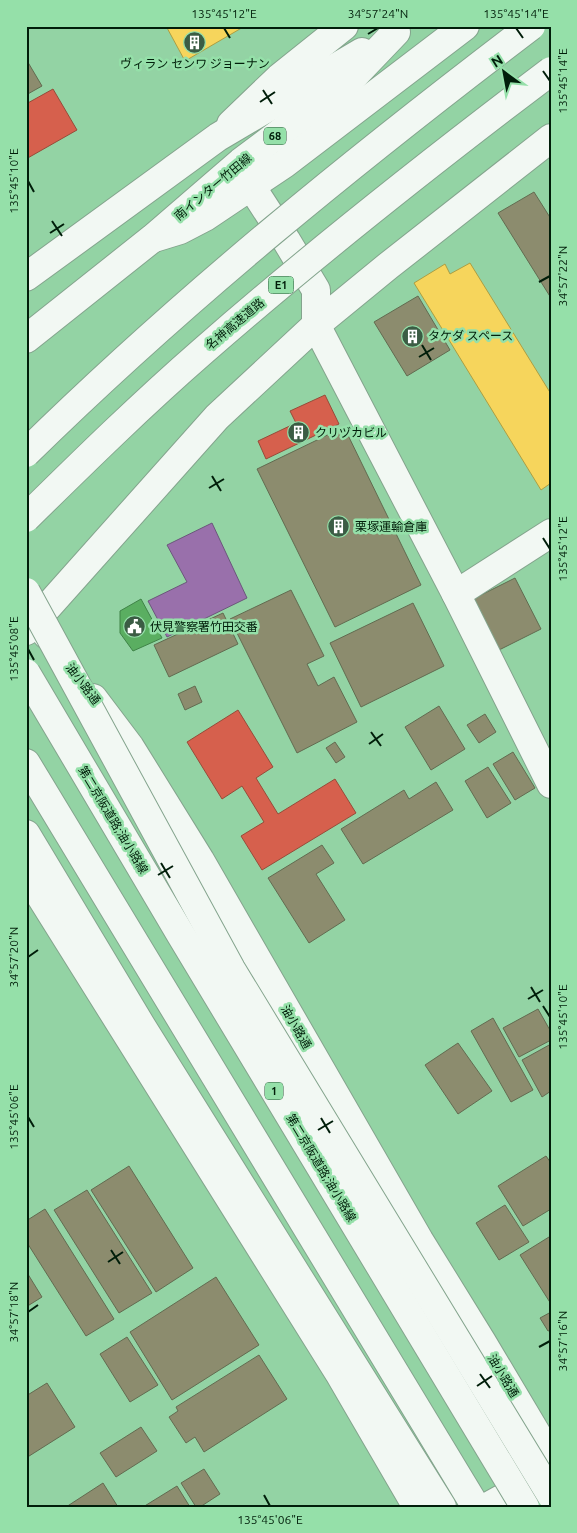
<svg xmlns="http://www.w3.org/2000/svg" width="577" height="1533" viewBox="0 0 577 1533" font-family="Ubuntu,'Noto Sans JP',sans-serif">
<style>
.built{fill:#93d3a4}
.homes{fill:#f6d55c;stroke:#ac9e43}
.shops{fill:#d6604d;stroke:#964c39}
.offices{fill:#9970ab;stroke:#6b577b}
.public{fill:#5aae61;stroke:#3f8347}
.industry{fill:#8c8c6e;stroke:#626b50}
.lines{fill:none;stroke-linecap:round;stroke-linejoin:round}
.minor-casing{stroke:#84a48d;stroke-width:30}
.tertiary-casing{stroke:#84a48d;stroke-width:30}
.primary-casing{stroke:#84a48d;stroke-width:30}
.motorway-casing{stroke:#84a48d;stroke-width:30}
.minor{stroke:#f2f8f3;stroke-width:28}
.tertiary{stroke:#f2f8f3;stroke-width:28}
.primary{stroke:#f2f8f3;stroke-width:28}
.motorway{stroke:#f2f8f3;stroke-width:28}
.motorway-bridge-casing{stroke:#84a48d;stroke-width:30;stroke-linecap:butt}
.motorway-bridge{stroke:#f2f8f3;stroke-width:28}
.ticks{fill:none;stroke:#011e0a;stroke-width:2}
.labels{text-anchor:middle;stroke-width:5;stroke-linejoin:round;paint-order:stroke}
.shield{fill:#95e0a9;stroke:#2d583a;stroke-width:1}
.shield-label{font-size:11px;font-weight:bold;fill:#011e0a}
.poi-label{font-size:12px;fill:#011e0a;stroke:#95e0a9;text-anchor:start}
.street-label{font-size:12px;fill:#011e0a;stroke:#95e0a9}
.neatline{fill:none;stroke:#011e0a;stroke-width:2}
.ticks-label{font-size:12px;text-anchor:middle;fill:#011e0a}
</style>
<rect width="100%" height="100%" fill="#a6cfb1"/>
<rect class="built" x="26" y="26" width="525" height="1481"/>
<g class="homes">
<path d="M 166,26 L 245,26 L 185,61 Z"/>
<path d="M 470,263 L 551,394 L 551,483 L 541,490 L 414,283 L 445,264 L 450,274 Z"/>
</g>
<g class="shops">
<path d="M 53,89 L 77,130 L 26,159 L 26,104 Z"/>
<path d="M 325,395 L 339,424 L 266,459 L 258,441 L 296,423 L 290,411 Z"/>
<path d="M 238,710 L 273,767 L 256,778 L 278,814 L 335,779 L 356,813 L 262,870 L 241,836 L 264,822 L 242,786 L 222,799 L 187,742 Z"/>
</g>
<path class="offices" d="M 212,523 L 247,598 L 167,637 L 148,601 L 187,582 L 167,545 Z"/>
<path class="public" d="M 141,599 L 162,638 L 133,651 L 120,633 L 120,611 Z"/>
<g class="industry">
<path d="M 26,59 L 42,86 L 26,95 Z"/>
<path d="M 534,192 L 551,219 L 551,298 L 498,213 Z"/>
<path d="M 418,296 L 450,350 L 407,376 L 374,322 Z"/>
<path d="M 344,427 L 421,585 L 335,627 L 257,469 Z"/>
<path d="M 515,578 L 541,629 L 499,650 L 473,599 Z"/>
<path d="M 291,590 L 324,656 L 307,664 L 318,686 L 334,677 L 357,722 L 297,753 L 230,619 Z"/>
<path d="M 413,603 L 444,666 L 361,707 L 330,643 Z"/>
<path d="M 223,613 L 238,644 L 169,677 L 154,645 Z"/>
<path d="M 195,686 L 202,702 L 185,710 L 178,694 Z"/>
<path d="M 439,706 L 465,749 L 431,770 L 405,727 Z"/>
<path d="M 485,714 L 496,732 L 479,743 L 467,725 Z"/>
<path d="M 335,742 L 345,757 L 336,763 L 326,748 Z"/>
<path d="M 513,752 L 535,788 L 515,800 L 493,764 Z"/>
<path d="M 488,767 L 511,803 L 487,818 L 465,781 Z"/>
<path d="M 436,782 L 453,810 L 363,864 L 341,829 L 404,790 L 409,799 Z"/>
<path d="M 322,845 L 334,863 L 316,874 L 345,920 L 309,943 L 268,878 Z"/>
<path d="M 538,1009 L 551,1032 L 551,1040 L 519,1057 L 503,1028 Z"/>
<path d="M 493,1018 L 533,1090 L 511,1102 L 471,1031 Z"/>
<path d="M 458,1043 L 492,1091 L 458,1114 L 425,1065 Z"/>
<path d="M 551,1044 L 551,1091 L 542,1097 L 522,1060 Z"/>
<path d="M 546,1156 L 551,1163 L 551,1209 L 523,1226 L 498,1186 Z"/>
<path d="M 129,1166 L 193,1268 L 156,1292 L 91,1190 Z"/>
<path d="M 87,1190 L 152,1293 L 119,1313 L 54,1210 Z"/>
<path d="M 505,1205 L 529,1242 L 499,1260 L 476,1223 Z"/>
<path d="M 45,1209 L 114,1319 L 86,1336 L 26,1241 L 26,1221 Z"/>
<path d="M 549,1237 L 551,1240 L 551,1304 L 520,1255 Z"/>
<path d="M 26,1271 L 42,1297 L 26,1307 Z"/>
<path d="M 216,1277 L 259,1345 L 172,1400 L 130,1332 Z"/>
<path d="M 551,1312 L 551,1330 L 548,1331 L 540,1318 Z"/>
<path d="M 127,1337 L 158,1385 L 130,1402 L 100,1354 Z"/>
<path d="M 259,1355 L 287,1399 L 204,1452 L 195,1437 L 186,1443 L 169,1417 L 178,1411 L 176,1407 Z"/>
<path d="M 47,1383 L 75,1427 L 26,1458 L 26,1396 Z"/>
<path d="M 141,1427 L 157,1451 L 116,1477 L 100,1453 Z"/>
<path d="M 204,1469 L 220,1494 L 200,1507 L 196,1507 L 181,1483 Z"/>
<path d="M 103,1483 L 118,1507 L 66,1507 Z"/>
<path d="M 177,1486 L 190,1507 L 143,1507 Z"/>
</g>
<g class="lines">
<defs>
<g id="minor">
<path d="M 231,124 L 279,78 L 344,26"/>
<path d="M 251,186 L 286,240 L 316,290 L 316,325 L 456,594 L 551,784"/>
<path d="M 154,238 L 180,230 L 205,217 L 284,164 L 465,26"/>
<path d="M 456,594 L 551,533"/>
<path d="M 487,1507 L 536,1480"/>
</g>
<g id="tertiary">
<path d="M 47,635 L 36,620 L 217,417 L 316,325 L 388,266 L 551,138"/>
<path d="M 93,698 L 130,747 L 200,860 L 419,1240 L 482,1342 L 551,1458"/>
<path d="M 26,873 L 339,1373 L 417,1507"/>
</g>
<g id="primary">
<path d="M 26,277 L 218,137 L 362,52"/>
<path d="M 26,339 L 153,238 L 241,162 L 351,79 L 396,32"/>
<path d="M 26,607 L 36,620 L 26,631"/>
</g>
<g id="motorway">
<path d="M 26,763 L 476,1507"/>
<path d="M 26,834 L 142,1027 L 442,1507"/>
</g>
</defs>
<use href="#minor" class="minor-casing"/>
<use href="#tertiary" class="tertiary-casing"/>
<use href="#primary" class="primary-casing"/>
<use href="#motorway" class="motorway-casing"/>
<use href="#minor" class="minor"/>
<use href="#tertiary" class="tertiary"/>
<use href="#primary" class="primary"/>
<use href="#motorway" class="motorway"/>
<defs>
<g id="motorway-bridge">
<path d="M 26,453 C 184,298 355,160 531,26"/>
<path d="M 26,518 C 84,461 142,404 203,351 C 315,253 432,161 551,71"/>
<path d="M 26,592 L 231,969 L 551,1495"/>
<path d="M 26,673 L 181,935 L 525,1507"/>
</g>
</defs>
<use href="#motorway-bridge" class="motorway-bridge-casing"/>
<use href="#motorway-bridge" class="motorway-bridge"/>
</g>
<path class="ticks" d="M 224,28 L 230,38M 516,28 L 523,38M 368,34 L 378,28M 543,71 L 550,81M 263,90 L 272,104M 260,102 L 275,92M 28,181 L 34,192M 52,221 L 62,236M 50,233 L 64,224M 539,282 L 550,276M 422,345 L 431,360M 419,357 L 434,348M 212,476 L 221,491M 209,488 L 224,479M 543,538 L 550,549M 28,649 L 34,660M 371,732 L 381,746M 369,744 L 383,734M 161,863 L 170,878M 158,875 L 173,866M 28,957 L 38,950M 531,987 L 540,1002M 528,999 L 543,990M 543,1006 L 550,1017M 28,1117 L 34,1127M 321,1118 L 330,1133M 318,1130 L 333,1121M 111,1250 L 120,1264M 108,1262 L 123,1252M 28,1312 L 38,1305M 539,1347 L 550,1341M 480,1374 L 490,1388M 477,1386 L 492,1376M 264,1495 L 270,1506"/>
<defs>
<symbol id="building-disc" viewBox="-11 -11 22 22"><circle r="9.5" fill="#3b5c44" stroke="#95e0a9"/><path d="M-4-6H4V6H1V3H-1V6H-4ZM-2.5-4.3h1.7v1.8h-1.7ZM.8-4.3h1.7v1.8H.8ZM-2.5-1h1.7V.8h-1.7ZM.8-1h1.7V.8H.8Z" fill="#fff"/></symbol>
<symbol id="civic-disc" viewBox="-11 -11 22 22"><circle r="9.5" fill="#3b5c44" stroke="#95e0a9"/><path d="M-.6-6.5H3V-4.5H.6V-3L4-1V1h2V6H-6V1h2V-1L-.6-3ZM-1.2 2.5V6h2.4V2.5Z" fill="#fff"/></symbol>
</defs>
<g fill-rule="evenodd">
<use href="#building-disc" x="182" y="30" width="25" height="25"/>
<use href="#building-disc" x="400" y="324" width="25" height="25"/>
<use href="#building-disc" x="286" y="420" width="25" height="25"/>
<use href="#building-disc" x="326" y="514" width="25" height="25"/>
<use href="#civic-disc" x="122" y="614" width="25" height="25"/>
</g>
<g class="labels">
<g class="shield">
<rect x="264" y="127.5" width="22" height="17" rx="4"/>
<rect x="268.5" y="276.5" width="25" height="17" rx="4"/>
<rect x="265" y="1082.5" width="18" height="17" rx="4"/>
</g>
<g class="shield-label">
<text x="275" y="140">68</text>
<text x="281" y="289">E1</text>
<text x="274" y="1095">1</text>
</g>
<g class="poi-label">
<text x="195" y="68" text-anchor="middle">ヴィラン センワ ジョーナン</text>
<text x="428" y="340">タケダ スペース</text>
<text x="315" y="437">クリヅカビル</text>
<text x="355" y="531">栗塚運輸倉庫</text>
<text x="150" y="631">伏見警察署竹田交番</text>
</g>
<g class="street-label">
<text transform="translate(213 187) rotate(-40)" y="4">南インター竹田線</text>
<text transform="translate(235 324) rotate(-40)" y="4">名神高速道路</text>
<text transform="translate(83 684) rotate(53)" y="4">油小路通</text>
<text transform="translate(113 820) rotate(59)" y="4">第二京阪道路;油小路線</text>
<text transform="translate(296 1027) rotate(60)" y="4">油小路通</text>
<text transform="translate(321 1168) rotate(59)" y="4">第二京阪道路;油小路線</text>
<text transform="translate(503 1376) rotate(59)" y="4">油小路通</text>
</g>
</g>
<rect width="577" height="1533" fill="none" stroke="#95e0a9" stroke-width="55"/>
<g transform="translate(504 72) rotate(328)" stroke="#95e0a9" stroke-width="4" paint-order="stroke">
<path d="M0-4L9 19L0 12L-9 19Z" fill="#011e0a"/>
<text y="-8" font-size="14" font-weight="bold" text-anchor="middle" fill="#011e0a">N</text>
</g>
<rect x="28" y="28" width="522" height="1478" class="neatline"/>
<g class="ticks-label">
<text x="224" y="18">135°45'12"E</text>
<text x="378" y="18">34°57'24"N</text>
<text x="516" y="18">135°45'14"E</text>
<text transform="translate(563 81) rotate(-90)" y="4">135°45'14"E</text>
<text transform="translate(14 181) rotate(-90)" y="4">135°45'10"E</text>
<text transform="translate(563 276) rotate(-90)" y="4">34°57'22"N</text>
<text transform="translate(563 549) rotate(-90)" y="4">135°45'12"E</text>
<text transform="translate(14 649) rotate(-90)" y="4">135°45'08"E</text>
<text transform="translate(14 957) rotate(-90)" y="4">34°57'20"N</text>
<text transform="translate(563 1017) rotate(-90)" y="4">135°45'10"E</text>
<text transform="translate(14 1117) rotate(-90)" y="4">135°45'06"E</text>
<text transform="translate(14 1312) rotate(-90)" y="4">34°57'18"N</text>
<text transform="translate(563 1341) rotate(-90)" y="4">34°57'16"N</text>
<text x="270" y="1524">135°45'06"E</text>
</g>
</svg>
